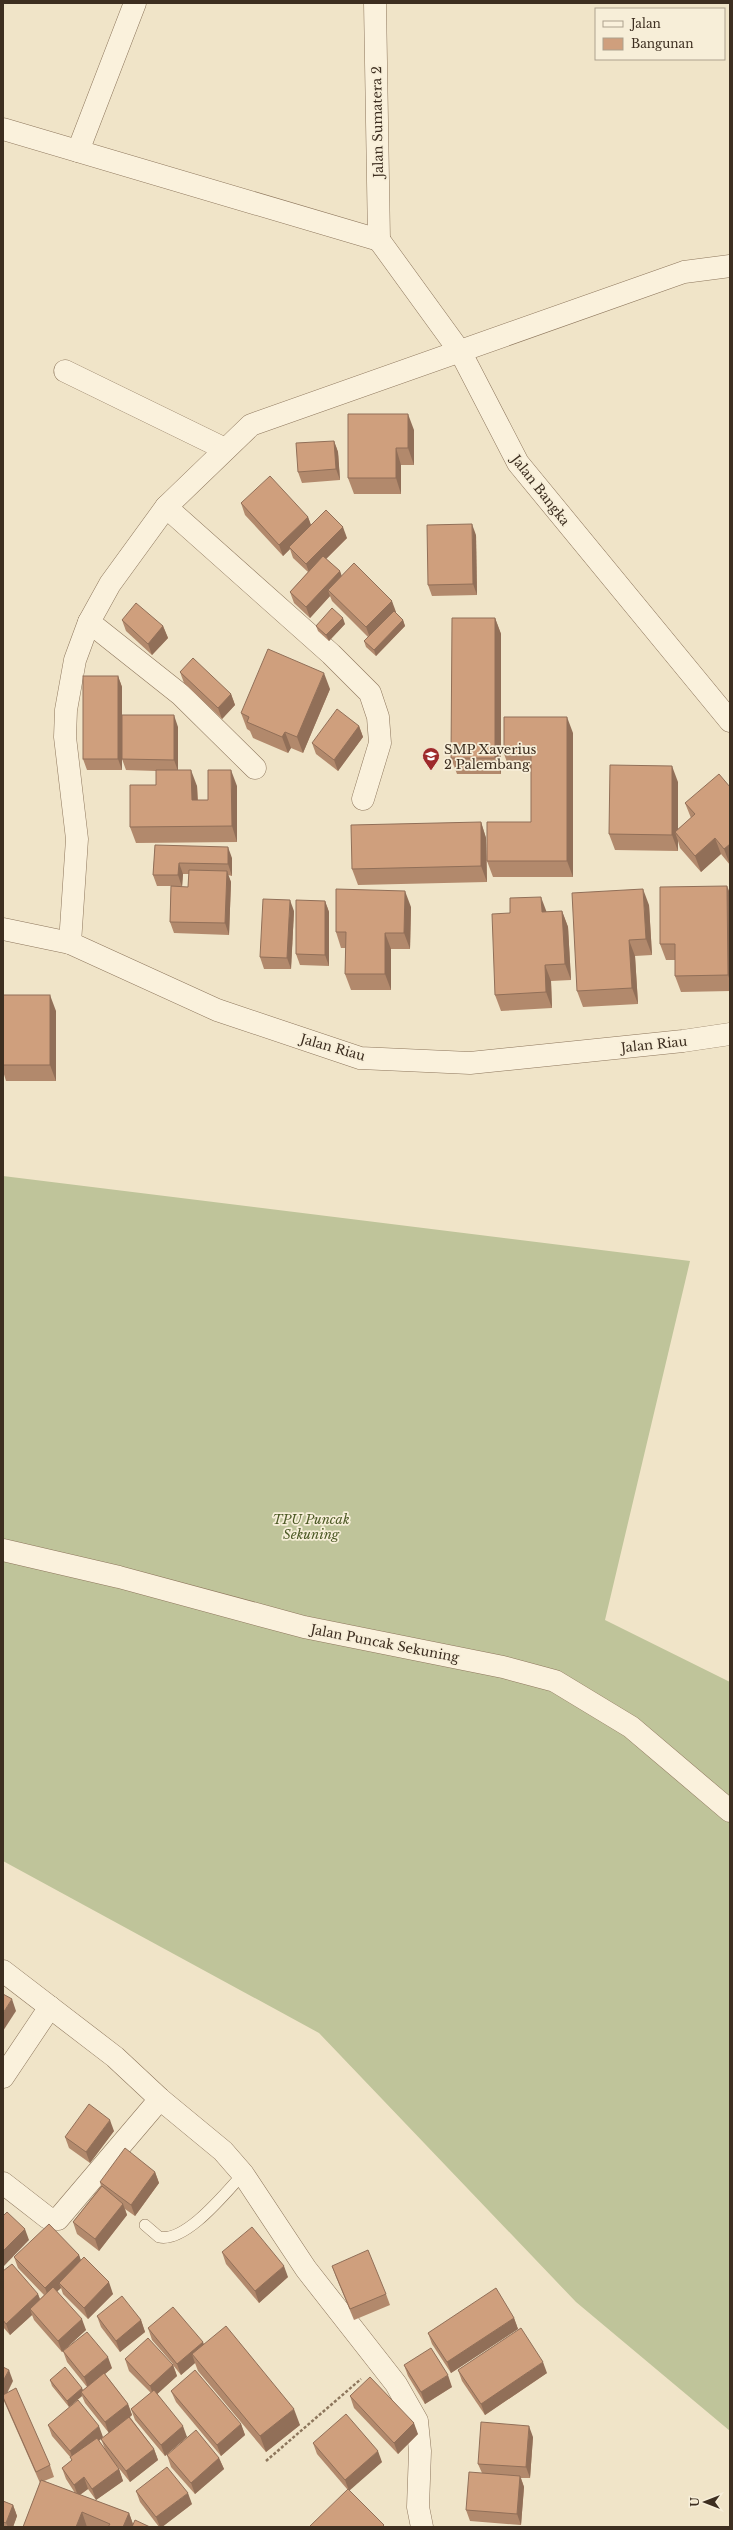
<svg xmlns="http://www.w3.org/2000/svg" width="733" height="2530" viewBox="0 0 733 2530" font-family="'Libre Baskerville',serif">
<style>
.cemetery{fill:#bfc49a}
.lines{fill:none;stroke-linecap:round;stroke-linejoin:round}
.lane-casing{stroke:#8d765c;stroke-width:12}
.street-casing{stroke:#8d765c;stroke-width:23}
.path{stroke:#8d765c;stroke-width:2.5;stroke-dasharray:3 2;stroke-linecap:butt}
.lane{stroke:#faf1dc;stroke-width:11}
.street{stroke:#faf1dc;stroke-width:22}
.wall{fill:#b2896c;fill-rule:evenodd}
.shaded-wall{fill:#916f58}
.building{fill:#cf9f7d;stroke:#916f58}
.labels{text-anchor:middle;stroke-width:3.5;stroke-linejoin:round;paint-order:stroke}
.street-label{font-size:13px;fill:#3d2e20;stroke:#f7eed8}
.poi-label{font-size:13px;fill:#3d2e20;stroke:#f7eed8;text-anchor:start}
.park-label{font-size:13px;font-style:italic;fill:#4d5a26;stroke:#f7eed8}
</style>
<rect width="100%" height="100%" fill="#f0e4c8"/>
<path class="cemetery" d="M 3,1176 L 690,1261 L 605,1620 L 730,1682 L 730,2431 L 576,2302 L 319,2033 L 3,1861 Z"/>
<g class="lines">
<defs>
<path id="lane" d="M 145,2225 L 159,2237 C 186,2243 226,2192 243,2174"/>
<g id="street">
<path d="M 375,3 L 379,240"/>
<path d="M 3,129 L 379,240"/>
<path d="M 78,151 L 135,3"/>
<path d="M 379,240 L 461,353 L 518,463 L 730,721"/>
<path d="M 65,371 L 225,449"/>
<path d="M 166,507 L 331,654 L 370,693 L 378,717 L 380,743 L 363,799"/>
<path d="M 89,622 L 181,695 L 255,768"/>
<path d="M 3,929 L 70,943 L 217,1010 L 360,1058 L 470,1063 L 683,1041 L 730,1034"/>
<path d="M 70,943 L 77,839 L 65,737 L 66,710 L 75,660 L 89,622 L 110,584 L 166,507 L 251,425 L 684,272 L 730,266"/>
<path d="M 3,1550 L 119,1577 L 304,1627 L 503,1667 L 555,1681 L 631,1727 L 730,1811"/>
<path d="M 3,1971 L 115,2057 L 160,2099 L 223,2151 L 243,2174 L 306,2269 L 396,2384 L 417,2421 L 420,2451 L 418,2507 L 422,2527"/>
<path d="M 3,2077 L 50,2007"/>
<path d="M 3,2183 L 48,2218 L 58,2219 L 160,2099"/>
</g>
</defs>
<use href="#lane" class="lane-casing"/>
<use href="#street" class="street-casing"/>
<path class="path" d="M 266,2461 L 361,2379"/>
<use href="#lane" class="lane"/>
<use href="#street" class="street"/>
</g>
<g class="wall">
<path d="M 414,430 L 414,465 L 401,465 L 401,494 L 354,494 L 348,478 Z"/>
<path d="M 334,441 L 338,452 L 340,480 L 302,483 L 298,472 Z"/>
<path d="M 241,503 L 308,517 L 311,525 L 347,538 L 326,559 L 340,571 L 341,576 L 396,612 L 395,612 L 403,620 L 405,626 L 376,656 L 366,647 L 364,641 L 368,637 L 332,601 L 330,596 L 310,618 L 294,603 L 290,592 L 308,572 L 293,558 L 290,549 L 283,556 L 245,515 Z"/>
<path d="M 476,535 L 477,595 L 432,596 L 428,585 Z"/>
<path d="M 495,618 L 501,634 L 501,774 L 457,774 L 451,758 Z"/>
<path d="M 122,620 L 163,626 L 168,638 L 152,655 L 126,631 Z"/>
<path d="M 345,624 L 329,641 L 318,631 L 316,626 Z"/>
<path d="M 180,672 L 231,694 L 235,705 L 222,719 L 184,683 Z"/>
<path d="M 118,676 L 122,687 L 122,751 L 178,727 L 178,770 L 197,786 L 198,800 L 208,800 L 237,786 L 237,842 L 136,843 L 130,827 L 156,785 L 156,771 L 126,770 L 122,759 L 122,770 L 87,770 L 83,759 Z"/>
<path d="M 330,689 L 303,753 L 291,748 L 288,753 L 253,738 L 250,731 L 247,729 L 241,713 Z"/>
<path d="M 359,726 L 363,737 L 338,771 L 316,754 L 312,743 Z"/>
<path d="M 573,733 L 573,877 L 493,877 L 487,861 L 531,822 L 531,770 L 510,770 L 504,754 Z"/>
<path d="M 678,782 L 678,829 L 691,818 L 685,803 L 730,787 L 730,865 L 721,854 L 701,872 L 680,848 L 678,841 L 678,851 L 615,850 L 609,834 Z"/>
<path d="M 481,822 L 486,838 L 487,882 L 358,885 L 352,869 Z"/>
<path d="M 155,845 L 232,858 L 232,876 L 228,875 L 231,882 L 229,935 L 174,933 L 170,922 L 171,886 L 157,886 L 153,875 ZM 183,874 L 189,874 L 188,887 L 182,887 Z"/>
<path d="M 730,893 L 730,991 L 681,992 L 675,976 L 675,960 L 666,960 L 660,944 Z"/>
<path d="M 325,901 L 329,912 L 329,966 L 300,965 L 296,954 Z"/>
<path d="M 649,905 L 652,955 L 635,956 L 638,1004 L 583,1007 L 577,991 Z"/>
<path d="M 411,907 L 410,949 L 391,949 L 391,990 L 351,990 L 345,974 L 346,948 L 341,948 L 336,932 Z"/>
<path d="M 294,911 L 291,969 L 264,969 L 260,957 Z"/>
<path d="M 562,911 L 568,927 L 571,980 L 551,981 L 552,1008 L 501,1011 L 495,995 L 546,912 Z"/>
<path d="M 3,995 L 56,1011 L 56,1081 L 6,1081 L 3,1071 Z"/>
<path d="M 114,2131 L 90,2163 L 69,2148 L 65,2137 Z"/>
<path d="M 155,2172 L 159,2183 L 135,2216 L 125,2209 L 127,2215 L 99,2251 L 77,2234 L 73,2222 L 101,2186 L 100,2182 Z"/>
<path d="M 222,2252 L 288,2277 L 259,2303 L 226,2264 Z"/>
<path d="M 79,2255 L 81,2261 L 113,2294 L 88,2319 L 63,2294 L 61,2288 L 57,2291 L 86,2330 L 62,2352 L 34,2320 L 32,2315 L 10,2335 L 3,2327 L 3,2271 L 38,2294 L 40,2299 L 44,2295 L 18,2268 L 14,2257 Z"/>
<path d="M 332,2266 L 386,2294 L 390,2305 L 354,2320 L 336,2277 Z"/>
<path d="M 97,2316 L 141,2320 L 145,2332 L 120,2352 L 101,2327 Z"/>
<path d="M 514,2318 L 518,2329 L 451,2373 L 432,2344 L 428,2333 Z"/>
<path d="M 148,2328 L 203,2342 L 204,2345 L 300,2425 L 266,2452 L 198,2371 L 195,2363 L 181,2375 L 173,2365 L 177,2376 L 157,2394 L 187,2437 L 165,2456 L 135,2420 L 131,2409 L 151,2393 L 129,2371 L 125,2359 L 173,2364 L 152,2340 Z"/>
<path d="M 63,2351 L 112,2368 L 105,2374 L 128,2404 L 132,2415 L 130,2417 L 154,2449 L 158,2460 L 130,2482 L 109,2456 L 119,2469 L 123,2481 L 96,2500 L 88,2489 L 80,2495 L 129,2513 L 133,2524 L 150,2527 L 23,2527 L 40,2483 L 3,2399 L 13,2381 L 7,2393 L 50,2465 L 54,2477 L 44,2481 L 75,2493 L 66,2479 L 62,2468 L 72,2460 L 71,2458 L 52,2436 L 48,2425 L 103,2437 L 99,2441 L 105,2449 L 101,2439 L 109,2433 L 85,2403 L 82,2396 L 69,2407 L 52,2386 L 50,2380 L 82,2388 L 83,2390 L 87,2387 L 67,2362 Z"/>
<path d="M 404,2365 L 452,2387 L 425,2404 L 408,2376 Z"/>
<path d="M 458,2370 L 547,2373 L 485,2415 L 462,2381 Z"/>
<path d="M 171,2391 L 241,2424 L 245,2435 L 221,2456 L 176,2402 Z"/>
<path d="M 350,2396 L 418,2434 L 398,2454 L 354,2408 Z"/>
<path d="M 533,2437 L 530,2478 L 521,2478 L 524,2487 L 521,2525 L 470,2521 L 466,2510 L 482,2473 L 478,2464 Z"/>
<path d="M 313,2443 L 382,2462 L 349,2490 L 347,2489 L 317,2454 Z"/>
<path d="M 167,2455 L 219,2458 L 224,2469 L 195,2494 L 171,2467 Z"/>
<path d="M 136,2491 L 192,2504 L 162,2527 L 159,2527 L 140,2502 Z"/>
<path d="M 3,2501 L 13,2505 L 17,2516 L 13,2527 L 3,2527 Z"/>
</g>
<g class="shaded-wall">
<path d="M 408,414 L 414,430 L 414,465 L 408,448 Z"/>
<path d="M 334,441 L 338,452 L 340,480 L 336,469 Z"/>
<path d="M 396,448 L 401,465 L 401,494 L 396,478 Z"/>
<path d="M 308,517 L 312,528 L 289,547 L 290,549 L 283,556 L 279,545 Z"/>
<path d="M 472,524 L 476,535 L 477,595 L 473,584 Z"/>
<path d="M 343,527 L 347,538 L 310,575 L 306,564 Z"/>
<path d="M 340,571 L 344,582 L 328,590 L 330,596 L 310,618 L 306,607 Z"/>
<path d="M 392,601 L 396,612 L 370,638 L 366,627 Z"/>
<path d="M 343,618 L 345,624 L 329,641 L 326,635 Z"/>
<path d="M 495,618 L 501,634 L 501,774 L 495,758 Z"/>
<path d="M 403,620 L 405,626 L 376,656 L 374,650 Z"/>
<path d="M 163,626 L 168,638 L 152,655 L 148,644 Z"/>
<path d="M 324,673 L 330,689 L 303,753 L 297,737 Z"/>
<path d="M 118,676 L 122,687 L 122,770 L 118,759 Z"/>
<path d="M 231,694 L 235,705 L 222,719 L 218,708 Z"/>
<path d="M 174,715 L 178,727 L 178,771 L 174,760 Z"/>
<path d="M 567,717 L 573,733 L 573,877 L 567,861 Z"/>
<path d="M 359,726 L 363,737 L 338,771 L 334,760 Z"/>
<path d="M 285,732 L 291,748 L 288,753 L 282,737 Z"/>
<path d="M 672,766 L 678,782 L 678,836 L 675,832 L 678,841 L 678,851 L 672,835 Z"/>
<path d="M 191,770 L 197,786 L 198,816 L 192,800 Z"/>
<path d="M 231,770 L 237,786 L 237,842 L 232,826 Z"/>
<path d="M 481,822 L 486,838 L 487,882 L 481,866 Z"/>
<path d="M 715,838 L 721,854 L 701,872 L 695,856 Z"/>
<path d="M 730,844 L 730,865 L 724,849 Z"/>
<path d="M 228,847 L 232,858 L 232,876 L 228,864 Z"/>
<path d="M 179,863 L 183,874 L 182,887 L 178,875 Z"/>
<path d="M 227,871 L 231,882 L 229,935 L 225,923 Z"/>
<path d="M 727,886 L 730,893 L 730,981 L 728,975 Z"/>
<path d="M 643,889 L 649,905 L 652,955 L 646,939 Z"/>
<path d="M 405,891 L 411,907 L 410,949 L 404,933 Z"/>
<path d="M 541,897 L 547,913 L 542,912 Z"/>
<path d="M 290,900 L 294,911 L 291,969 L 287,958 Z"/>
<path d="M 325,901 L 329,912 L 329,966 L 325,955 Z"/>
<path d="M 562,911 L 568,927 L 571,980 L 565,964 Z"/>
<path d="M 385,933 L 391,949 L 391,990 L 385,974 Z"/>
<path d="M 629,940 L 635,956 L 638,1004 L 632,988 Z"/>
<path d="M 545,965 L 551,981 L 552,1008 L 546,992 Z"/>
<path d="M 50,995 L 56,1011 L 56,1081 L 50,1065 Z"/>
<path d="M 12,1999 L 16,2011 L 3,2031 L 3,2013 Z"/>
<path d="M 110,2120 L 114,2131 L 90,2163 L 86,2152 Z"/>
<path d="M 155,2172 L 159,2183 L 135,2216 L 131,2205 Z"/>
<path d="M 123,2204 L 127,2215 L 99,2251 L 95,2239 Z"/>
<path d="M 25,2229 L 29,2240 L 3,2267 L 3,2251 Z"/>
<path d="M 79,2255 L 83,2266 L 59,2283 L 61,2288 L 49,2299 L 45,2288 Z"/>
<path d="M 284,2266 L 288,2277 L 259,2303 L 255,2291 Z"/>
<path d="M 109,2282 L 113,2294 L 88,2319 L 84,2308 Z"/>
<path d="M 38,2294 L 42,2305 L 30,2309 L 32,2315 L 10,2335 L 6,2324 Z"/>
<path d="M 514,2318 L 518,2329 L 451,2373 L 447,2362 Z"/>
<path d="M 82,2319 L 86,2330 L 62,2352 L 58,2341 Z"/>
<path d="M 141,2320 L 145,2332 L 120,2352 L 116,2341 Z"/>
<path d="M 203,2342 L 207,2354 L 192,2354 L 195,2363 L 181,2375 L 177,2364 Z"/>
<path d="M 108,2357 L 112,2368 L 88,2388 L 84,2377 Z"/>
<path d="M 543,2362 L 547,2373 L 485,2415 L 481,2404 Z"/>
<path d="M 173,2365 L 177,2376 L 154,2397 L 150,2386 Z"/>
<path d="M 9,2370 L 13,2381 L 4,2399 L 3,2397 L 3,2381 Z"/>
<path d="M 448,2375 L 452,2387 L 425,2404 L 421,2392 Z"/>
<path d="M 82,2388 L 84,2394 L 81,2392 L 82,2396 L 69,2407 L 67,2401 Z"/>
<path d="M 128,2404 L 132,2415 L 109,2434 L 105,2422 Z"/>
<path d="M 294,2409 L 300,2425 L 266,2452 L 260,2436 Z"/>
<path d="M 414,2423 L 418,2434 L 398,2454 L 394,2443 Z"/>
<path d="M 241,2424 L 245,2435 L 221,2456 L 217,2445 Z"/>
<path d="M 99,2426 L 103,2437 L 74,2462 L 70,2451 Z"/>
<path d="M 183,2426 L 187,2437 L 165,2456 L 161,2445 Z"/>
<path d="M 529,2426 L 533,2437 L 530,2478 L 526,2467 Z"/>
<path d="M 154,2449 L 158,2460 L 130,2482 L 126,2471 Z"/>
<path d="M 378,2451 L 382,2462 L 349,2491 L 345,2480 Z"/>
<path d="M 219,2458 L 224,2469 L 195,2494 L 191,2483 Z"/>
<path d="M 119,2469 L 123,2481 L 96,2500 L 92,2489 Z"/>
<path d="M 520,2476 L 524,2487 L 521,2525 L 517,2514 Z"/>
<path d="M 84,2477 L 88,2489 L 78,2496 L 74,2485 Z"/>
<path d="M 188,2493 L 192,2504 L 162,2527 L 160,2527 L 156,2517 Z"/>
<path d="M 13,2505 L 17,2516 L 13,2527 L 8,2527 L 6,2523 Z"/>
<path d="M 82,2512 L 87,2527 L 76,2527 Z"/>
<path d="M 129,2513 L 134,2527 L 123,2527 Z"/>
</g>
<g class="building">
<path d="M 348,414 L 408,414 L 408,448 L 396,448 L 396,478 L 348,478 Z"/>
<path d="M 334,441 L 336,469 L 298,472 L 296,443 Z"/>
<path d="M 270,476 L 308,517 L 279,545 L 241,503 Z"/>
<path d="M 326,510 L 343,527 L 306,564 L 289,547 Z"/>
<path d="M 472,524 L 473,584 L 428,585 L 427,525 Z"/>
<path d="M 323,556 L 340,571 L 306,607 L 290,592 Z"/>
<path d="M 354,563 L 392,601 L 366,627 L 328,590 Z"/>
<path d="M 136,603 L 163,626 L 148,644 L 122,620 Z"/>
<path d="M 332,608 L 343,618 L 326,635 L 316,626 Z"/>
<path d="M 394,611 L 403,620 L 374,650 L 364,641 Z"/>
<path d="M 452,618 L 495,618 L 495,758 L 451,758 Z"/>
<path d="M 268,649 L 324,673 L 297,737 L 285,732 L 282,737 L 247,722 L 249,717 L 241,713 Z"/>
<path d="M 193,658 L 231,694 L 218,708 L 180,672 Z"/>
<rect x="83" y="676" width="35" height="83"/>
<path d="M 337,709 L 359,726 L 334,760 L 312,743 Z"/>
<path d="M 122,715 L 174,715 L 174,760 L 122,759 Z"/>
<path d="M 504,717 L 567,717 L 567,861 L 487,861 L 487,822 L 531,822 L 531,754 L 504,754 Z"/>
<path d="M 610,765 L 672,766 L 672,835 L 609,834 Z"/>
<path d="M 156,770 L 191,770 L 192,800 L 208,800 L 208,770 L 231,770 L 232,826 L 130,827 L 130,785 L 156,785 Z"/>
<path d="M 719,774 L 730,787 L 730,844 L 724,849 L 715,838 L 695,856 L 675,832 L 695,814 L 685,803 Z"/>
<path d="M 481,822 L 481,866 L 352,869 L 351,825 Z"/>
<path d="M 155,845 L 228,847 L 228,864 L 179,863 L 178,875 L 153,875 Z"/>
<path d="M 189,870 L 227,871 L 225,923 L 170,922 L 171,886 L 188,887 Z"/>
<path d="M 727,886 L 728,975 L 675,976 L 675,944 L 660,944 L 660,887 Z"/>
<path d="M 336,889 L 405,891 L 404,933 L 385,933 L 385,974 L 345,974 L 346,932 L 336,932 Z"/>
<path d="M 643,889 L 646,939 L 629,940 L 632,988 L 577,991 L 572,893 Z"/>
<path d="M 541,897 L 542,912 L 562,911 L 565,964 L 545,965 L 546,992 L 495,995 L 492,914 L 510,913 L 510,898 Z"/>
<path d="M 263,899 L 290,900 L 287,958 L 260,957 Z"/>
<path d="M 296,900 L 325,901 L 325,955 L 296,954 Z"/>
<rect x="3" y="995" width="47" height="70"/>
<path d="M 3,1994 L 12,1999 L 3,2013 Z"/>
<path d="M 89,2104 L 110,2120 L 86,2152 L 65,2137 Z"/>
<path d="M 125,2148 L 155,2172 L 131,2205 L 100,2182 Z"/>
<path d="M 102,2186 L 123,2204 L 95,2239 L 73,2222 Z"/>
<path d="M 7,2212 L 25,2229 L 3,2251 L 3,2216 Z"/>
<path d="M 49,2224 L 79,2255 L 45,2288 L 14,2257 Z"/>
<path d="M 252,2227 L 284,2266 L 255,2291 L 222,2252 Z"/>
<path d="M 368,2250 L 386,2294 L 350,2309 L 332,2266 Z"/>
<path d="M 84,2257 L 109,2282 L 84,2308 L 59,2283 Z"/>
<path d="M 12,2264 L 38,2294 L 6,2324 L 3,2320 L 3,2271 Z"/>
<path d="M 53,2287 L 82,2319 L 58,2341 L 30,2309 Z"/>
<path d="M 496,2288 L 514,2318 L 447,2362 L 428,2333 Z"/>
<path d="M 122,2296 L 141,2320 L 116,2341 L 97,2316 Z"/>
<path d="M 173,2307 L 203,2342 L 177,2364 L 148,2328 Z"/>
<path d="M 226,2326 L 294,2409 L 260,2436 L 192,2354 Z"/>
<path d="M 521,2328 L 543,2362 L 481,2404 L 458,2370 Z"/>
<path d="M 87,2332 L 108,2357 L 84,2377 L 63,2351 Z"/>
<path d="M 148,2338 L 173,2365 L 150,2386 L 125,2359 Z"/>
<path d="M 431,2348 L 448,2375 L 421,2392 L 404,2365 Z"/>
<path d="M 3,2367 L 9,2370 L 3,2381 Z"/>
<path d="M 65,2367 L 82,2388 L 67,2401 L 50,2380 Z"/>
<path d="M 195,2370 L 241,2424 L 217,2445 L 171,2391 Z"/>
<path d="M 104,2373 L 128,2404 L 105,2422 L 81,2392 Z"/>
<path d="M 370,2377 L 414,2423 L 394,2443 L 350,2396 Z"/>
<path d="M 16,2388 L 50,2465 L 36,2472 L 3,2397 L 3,2395 Z"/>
<path d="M 154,2390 L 183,2426 L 161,2445 L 131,2409 Z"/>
<path d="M 78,2400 L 99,2426 L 70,2451 L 48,2425 Z"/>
<path d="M 346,2414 L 378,2451 L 345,2480 L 313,2443 Z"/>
<path d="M 129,2417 L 154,2449 L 126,2471 L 101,2439 Z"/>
<path d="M 481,2422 L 529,2426 L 526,2467 L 478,2464 Z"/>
<path d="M 196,2430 L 219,2458 L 191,2483 L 167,2455 Z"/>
<path d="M 97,2438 L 119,2469 L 92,2489 L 84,2477 L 74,2485 L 62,2468 L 72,2460 L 70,2457 Z"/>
<path d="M 167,2467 L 188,2493 L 156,2517 L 136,2491 Z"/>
<path d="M 469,2472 L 520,2476 L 517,2514 L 466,2510 Z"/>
<path d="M 41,2480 L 129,2513 L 123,2527 L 108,2527 L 110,2524 L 82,2512 L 76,2527 L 23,2527 Z"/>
<path d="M 348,2489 L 384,2525 L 382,2527 L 309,2527 Z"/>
<path d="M 3,2501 L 13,2505 L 6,2523 L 3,2522 Z"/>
<path d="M 135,2520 L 150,2527 L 132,2527 Z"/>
</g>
<defs>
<symbol id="school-pin" viewBox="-11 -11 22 30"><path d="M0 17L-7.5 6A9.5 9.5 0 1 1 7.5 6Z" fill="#9e2a2b" stroke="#f7eed8"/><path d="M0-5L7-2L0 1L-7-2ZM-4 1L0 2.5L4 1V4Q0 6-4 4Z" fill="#fff"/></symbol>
</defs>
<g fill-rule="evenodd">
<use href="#school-pin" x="421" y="746" width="20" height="27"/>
</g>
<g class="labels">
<g class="street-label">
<text transform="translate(377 122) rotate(-91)" y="5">Jalan Sumatera 2</text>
<text transform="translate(541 490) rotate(52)" y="5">Jalan Bangka</text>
<text transform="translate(654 1044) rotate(-6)" y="5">Jalan Riau</text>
<text transform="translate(333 1047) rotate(16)" y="5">Jalan Riau</text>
<text transform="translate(385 1643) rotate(11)" y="5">Jalan Puncak Sekuning</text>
</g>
<g class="poi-label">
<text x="444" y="754">SMP Xaverius<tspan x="444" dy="15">2 Palembang</tspan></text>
</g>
<g class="park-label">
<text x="311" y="1524">TPU Puncak<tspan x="311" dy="15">Sekuning</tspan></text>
</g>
</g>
<rect width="733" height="2530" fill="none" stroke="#3d2e20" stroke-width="8"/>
<rect x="595" y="8" width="130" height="52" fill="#f7eed8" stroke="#ada18e"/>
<rect x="603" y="21" width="20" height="6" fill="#faf1dc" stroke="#ada18e"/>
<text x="631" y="28" font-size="12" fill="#3d2e20">Jalan</text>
<rect x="603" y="38" width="20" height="12" fill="#cf9f7d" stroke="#ada18e"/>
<text x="631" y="48" font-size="12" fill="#3d2e20">Bangunan</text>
<g transform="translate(705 2502) rotate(270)" stroke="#f7eed8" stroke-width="3" paint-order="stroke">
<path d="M0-3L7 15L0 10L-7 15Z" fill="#3d2e20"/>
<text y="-6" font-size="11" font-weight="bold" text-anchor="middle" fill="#3d2e20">U</text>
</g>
</svg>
